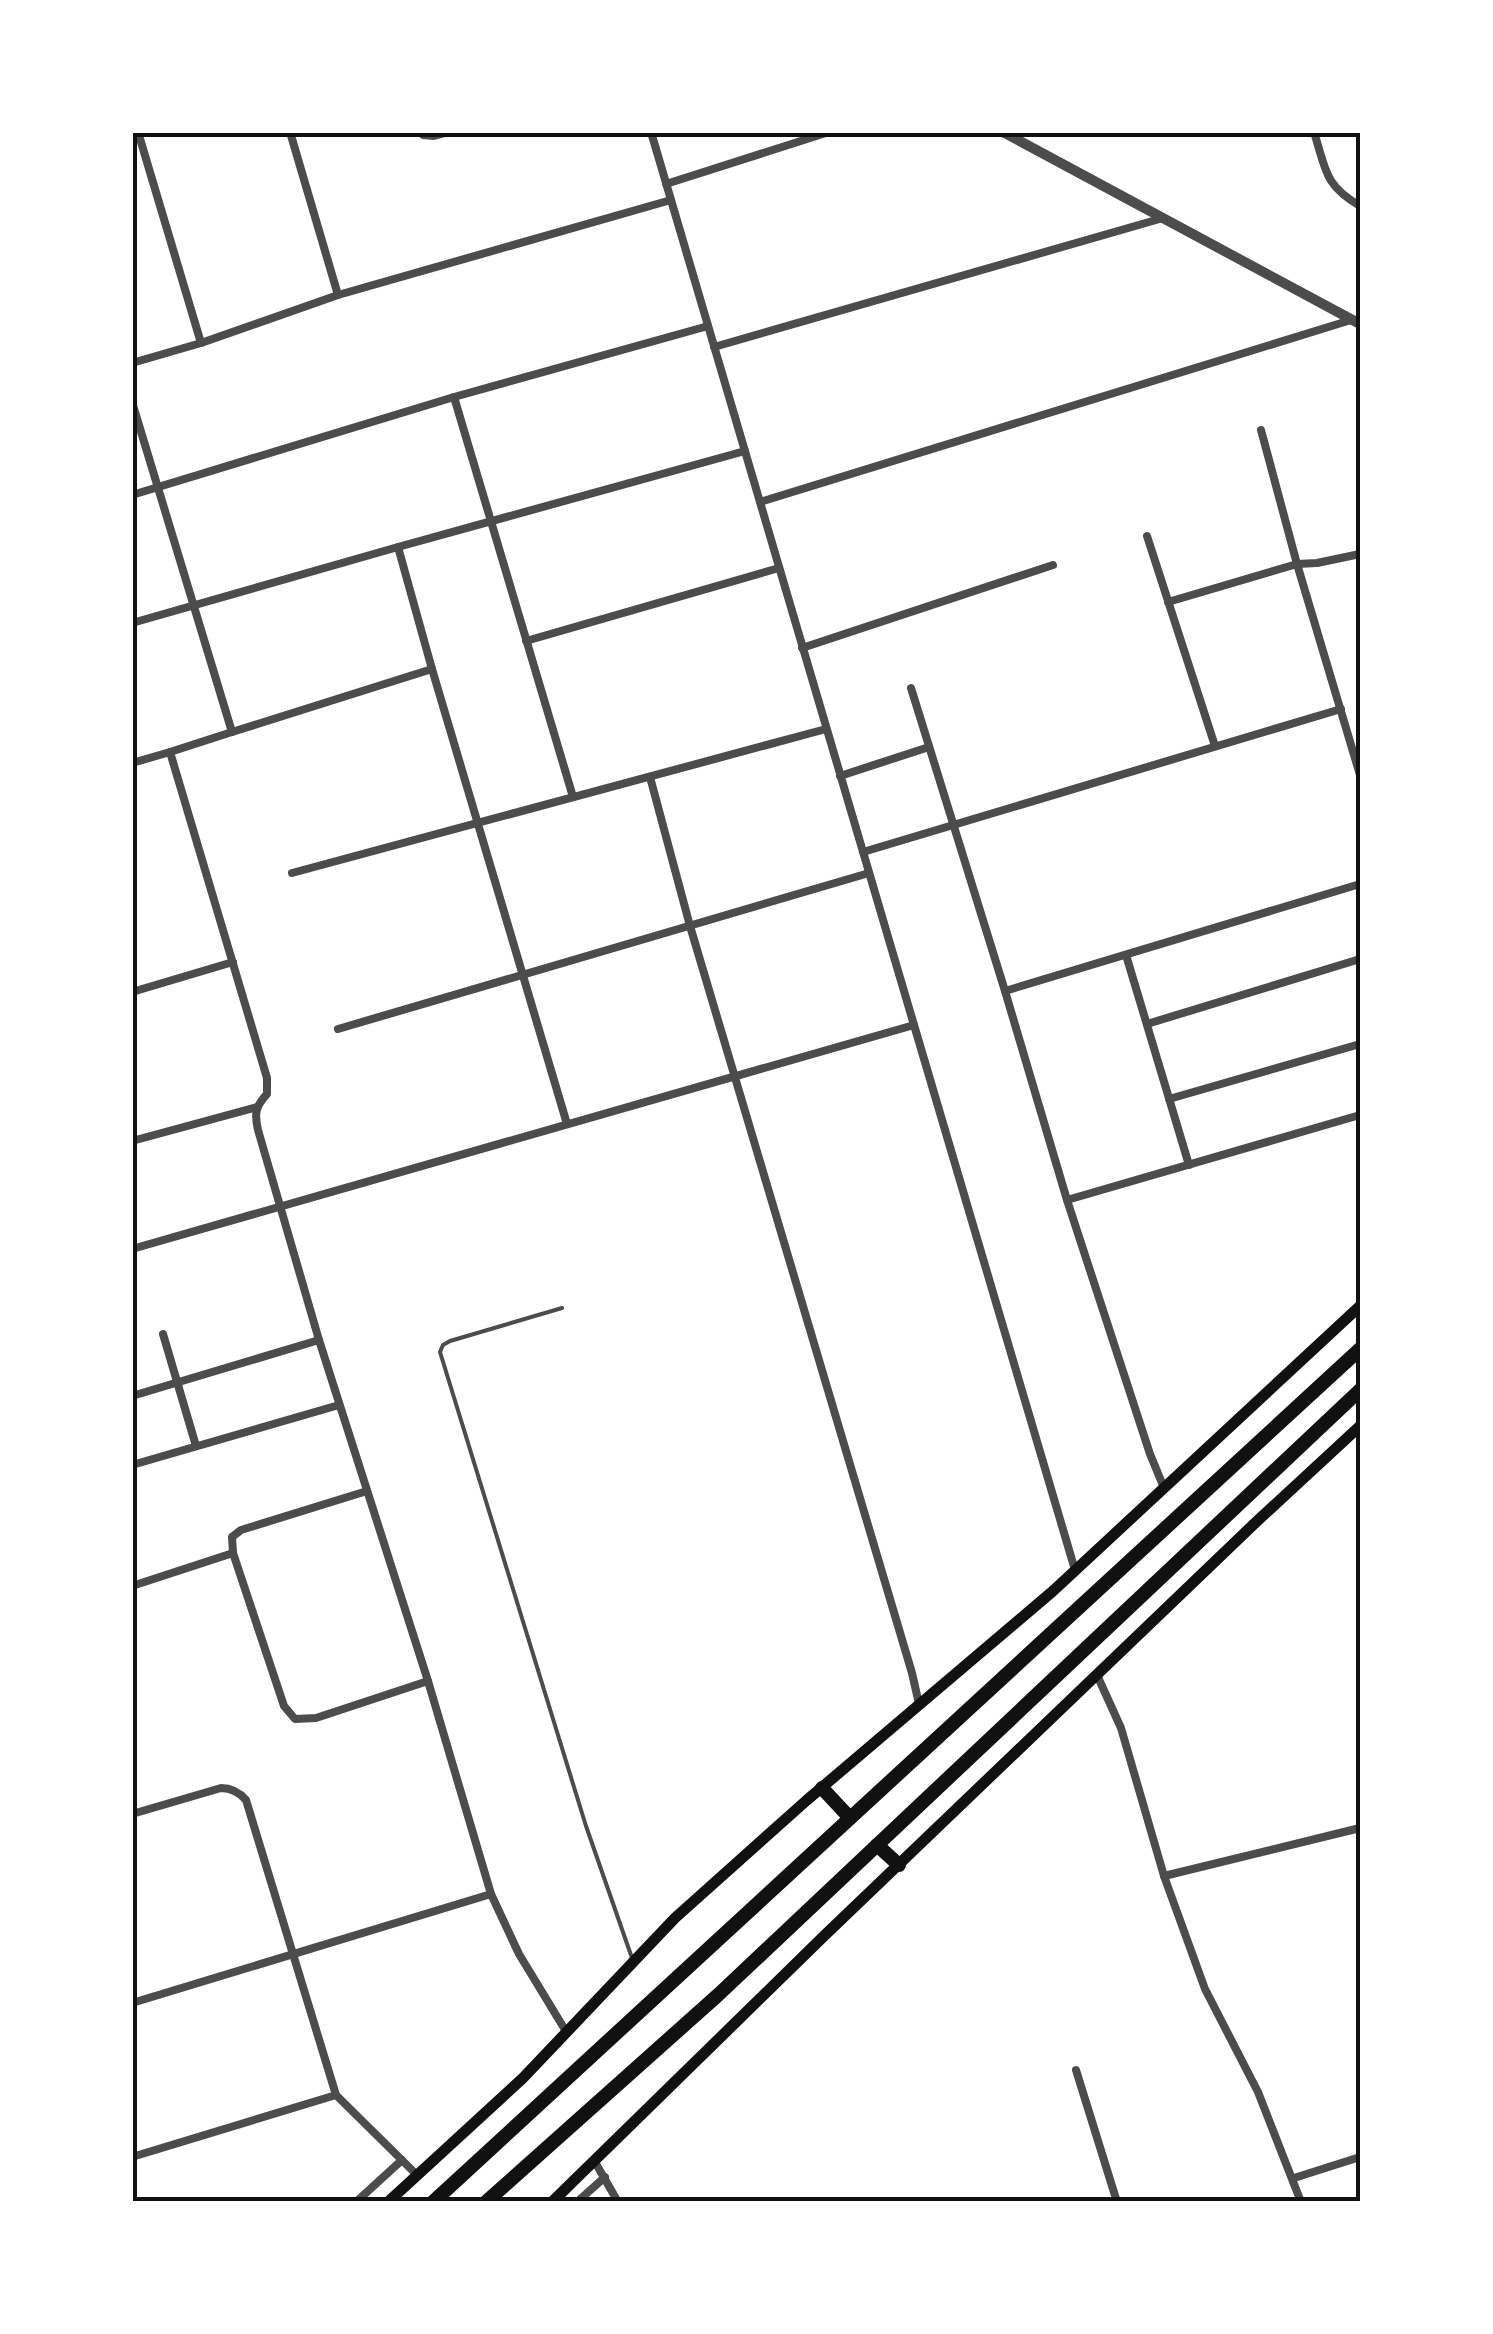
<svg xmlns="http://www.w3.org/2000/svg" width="1493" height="2334" viewBox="0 0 1493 2334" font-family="'IBM Plex Serif',serif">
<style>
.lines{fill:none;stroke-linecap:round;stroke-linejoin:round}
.service{stroke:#4c4c4c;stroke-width:4}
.minor{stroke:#4c4c4c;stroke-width:8}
.tertiary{stroke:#4c4c4c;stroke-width:10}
.secondary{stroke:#111;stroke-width:11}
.trunk{stroke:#111;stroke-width:14}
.neatline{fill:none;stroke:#111;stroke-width:4}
</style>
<rect width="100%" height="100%" fill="#fff"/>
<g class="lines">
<path class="service" d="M 562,1308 L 450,1341 L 443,1345 L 440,1352 L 586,1826 L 632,1958"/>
<g class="minor">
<path d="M 138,132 L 201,343"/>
<path d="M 290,132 L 338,295"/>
<path d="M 421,132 L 423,135 L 434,136 L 449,132"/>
<path d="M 1314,132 C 1326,170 1324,185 1360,206"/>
<path d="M 666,184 L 829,132"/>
<path d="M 714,347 L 1163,218"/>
<path d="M 132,363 L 201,343 L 338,295 L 671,200"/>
<path d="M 454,397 L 573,797"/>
<path d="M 132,402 L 232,732 L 170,752 L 267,1078 L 267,1094 C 256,1106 254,1113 258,1130 L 319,1340 L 428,1681 L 491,1894 L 519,1954 L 567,2033"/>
<path d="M 1261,430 L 1297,564 L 1360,775"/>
<path d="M 132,495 L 454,397 L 708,326"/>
<path d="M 760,502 L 1351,320"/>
<path d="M 1147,536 L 1215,746"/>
<path d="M 398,547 L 432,669 L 567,1124"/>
<path d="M 1168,602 L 1297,564 L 1317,563 L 1360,554"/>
<path d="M 132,623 L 398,547 L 745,451"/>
<path d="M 526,641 L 779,568"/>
<path d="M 802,648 L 1053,565"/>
<path d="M 911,688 L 1005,991"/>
<path d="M 232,732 L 432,669"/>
<path d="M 132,763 L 170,752"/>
<path d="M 840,776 L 929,747"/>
<path d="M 650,777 L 690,926 L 912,1673 L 919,1704"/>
<path d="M 863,852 L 1341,709"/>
<path d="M 292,873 L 826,729"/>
<path d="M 1126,955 L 1189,1165"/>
<path d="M 132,992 L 233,962"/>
<path d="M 1147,1024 L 1360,959"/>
<path d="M 914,1025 L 1075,1570"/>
<path d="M 338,1029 L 869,873"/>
<path d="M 1169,1099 L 1360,1044"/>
<path d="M 132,1141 L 257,1107"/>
<path d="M 1067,1200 L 1360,1115"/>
<path d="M 132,1249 L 914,1025 L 651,132"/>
<path d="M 163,1334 L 196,1446"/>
<path d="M 132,1396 L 319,1340"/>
<path d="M 132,1465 L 339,1405"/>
<path d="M 1164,1488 L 1150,1454 L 1067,1200 L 1005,991 L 1360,884"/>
<path d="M 367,1491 L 241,1530 L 232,1537 L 233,1553 L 284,1706 L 295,1719 L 316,1718 L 428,1681"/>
<path d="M 132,1586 L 233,1553"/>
<path d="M 1097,1675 L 1121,1728 L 1164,1876 L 1205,1989 L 1258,2092 L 1301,2202"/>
<path d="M 132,1814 L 221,1788 C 232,1788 239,1792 246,1800 L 336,2095 L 132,2157"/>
<path d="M 1164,1876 L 1360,1828"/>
<path d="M 132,2003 L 491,1894"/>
<path d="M 1076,2070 L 1117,2202"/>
<path d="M 336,2095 L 418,2176"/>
<path d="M 595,2162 L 618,2202"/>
<path d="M 1294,2178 L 1360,2157"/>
<path d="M 356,2202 L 402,2160"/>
<path d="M 577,2202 L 605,2177"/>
</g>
<path class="tertiary" d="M 1003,132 L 1360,324"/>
<g class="secondary">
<path d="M 388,2202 L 523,2078 L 675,1918 L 807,1800 L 1053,1591 L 1360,1306"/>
<path d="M 552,2202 L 825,1935 L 1254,1524 L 1360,1426"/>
</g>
<g class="trunk">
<path d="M 822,1788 L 850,1818"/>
<path d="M 877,1845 L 899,1865"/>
<path d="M 433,2202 L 1360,1349"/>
<path d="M 486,2202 L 718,1995 L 1360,1390"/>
</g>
</g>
<rect width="1493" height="2334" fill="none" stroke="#ffffff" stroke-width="270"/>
<rect x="135" y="135" width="1223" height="2064" class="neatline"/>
</svg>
